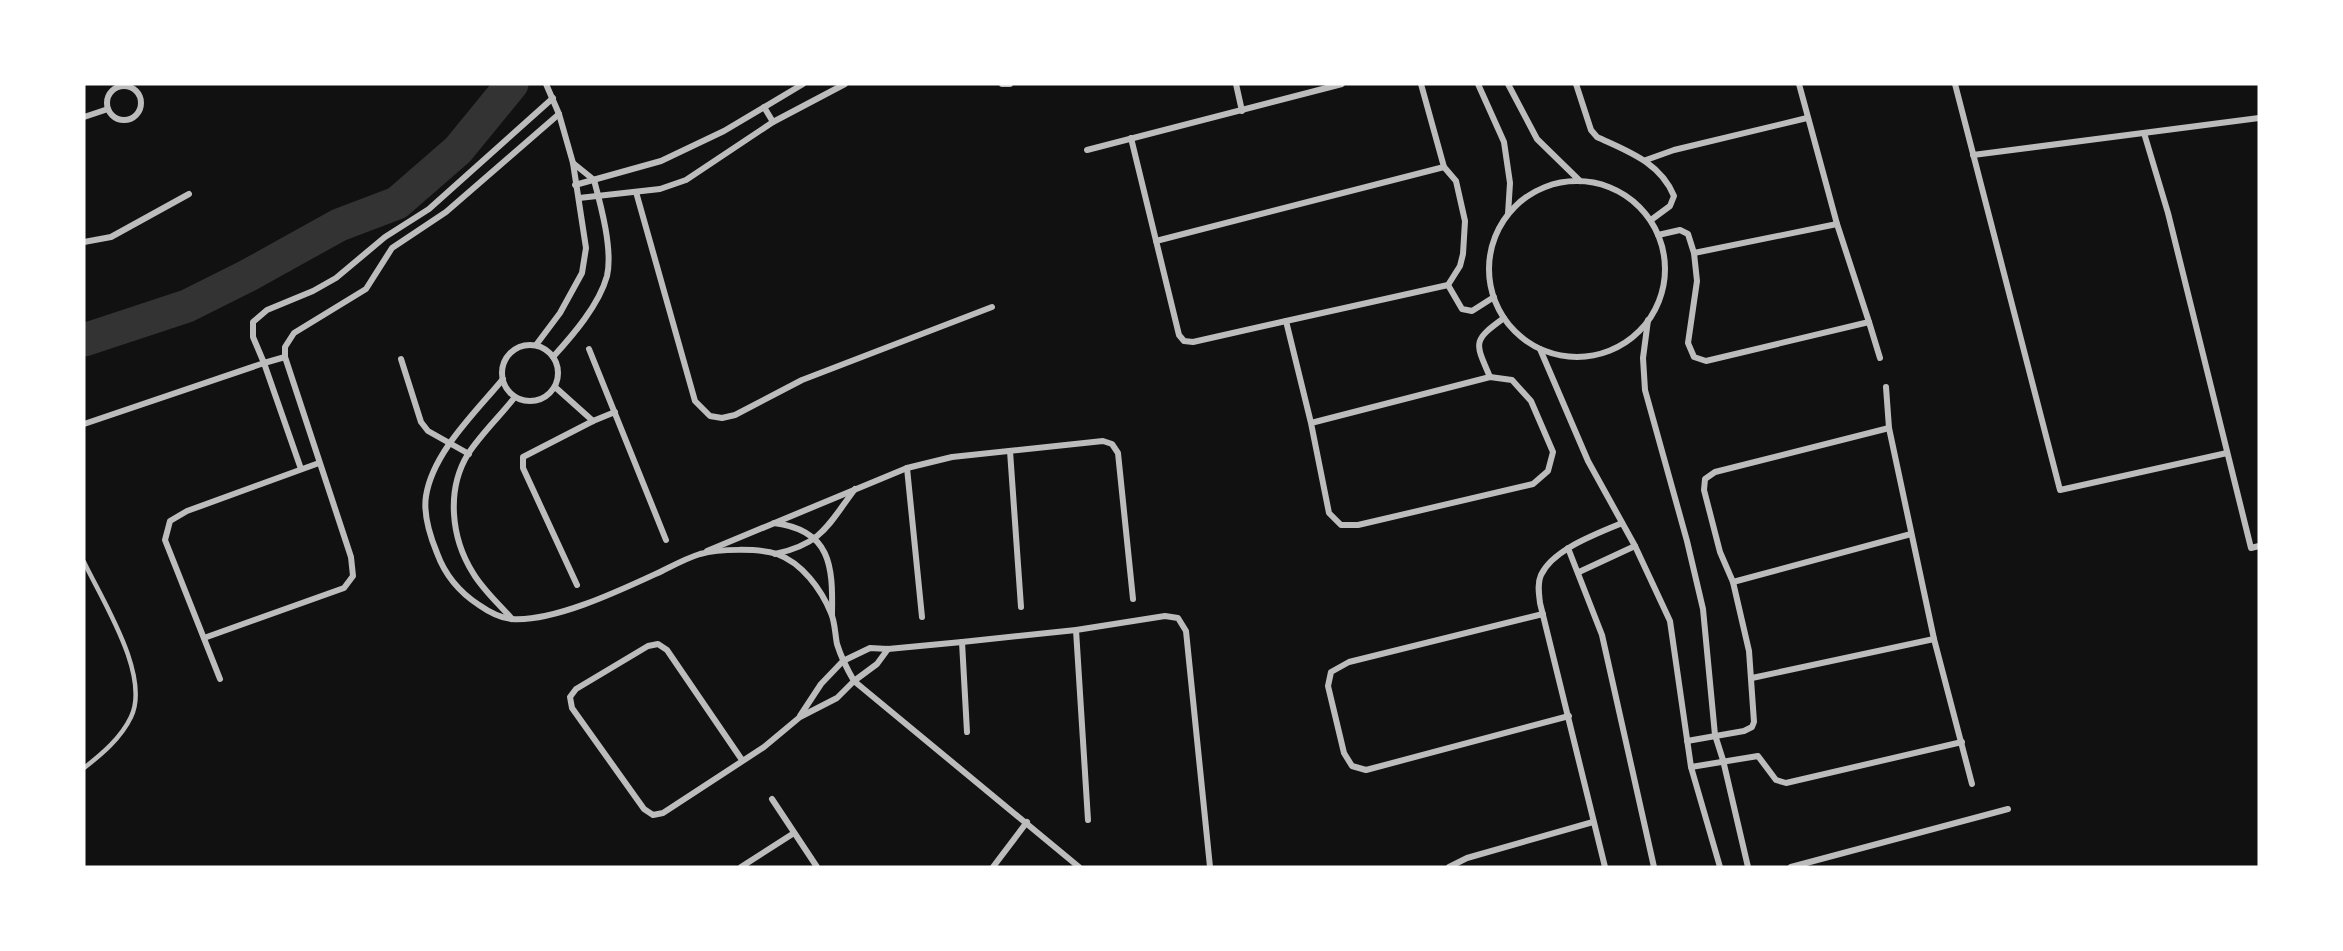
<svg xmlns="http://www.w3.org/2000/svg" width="2343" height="951" viewBox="0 0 2343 951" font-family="Signika,sans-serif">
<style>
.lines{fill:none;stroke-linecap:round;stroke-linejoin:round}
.river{stroke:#333;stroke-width:33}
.service{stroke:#bcbcbc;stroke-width:4.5}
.minor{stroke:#bcbcbc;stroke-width:6}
</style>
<rect width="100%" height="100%" fill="#111"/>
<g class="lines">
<path class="river" d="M 84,340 L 187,306 L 247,276 L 339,225 L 397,203 L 458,150 L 512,84"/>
<path class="service" d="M 84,562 C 102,600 151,676 131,717 C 121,738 102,754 84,768"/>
<g class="minor">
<path d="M 1002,84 L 1010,84"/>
<path d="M 1236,84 L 1242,111"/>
<path d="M 1478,84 L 1504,142 L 1510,183 L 1508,214"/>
<path d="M 1508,84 L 1537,139 L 1580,181"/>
<path d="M 1576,84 L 1591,130 L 1597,137 C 1627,151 1660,162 1674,196 L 1670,206 L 1651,220"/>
<path d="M 1955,84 L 2060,490 L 2227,453"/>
<circle cx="124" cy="103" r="17"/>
<path d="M 764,107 L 773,122"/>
<path d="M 84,117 L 108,109"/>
<path d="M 2144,133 L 2168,213 L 2251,548 L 2259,546"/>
<path d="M 1131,138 L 1179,335 L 1184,341 L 1193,342 L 1286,321"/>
<path d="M 1087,150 L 1342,84"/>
<path d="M 1973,155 L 2259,118"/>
<path d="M 1646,160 L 1674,150 L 1807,118"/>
<circle cx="1577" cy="269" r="88"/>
<path d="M 575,185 L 661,161 L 724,131 L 803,84"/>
<path d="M 636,192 L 695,401 L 710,416 L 722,418 L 735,415 L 802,380 L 992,307"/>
<path d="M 579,198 L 660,189 L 686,180 L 773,122 L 845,84"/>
<path d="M 1658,235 L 1680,230 L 1688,234 L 1694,253 L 1697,281 L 1688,343 L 1694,357 L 1706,361 L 1869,322 L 1837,224 L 1799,84"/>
<path d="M 1156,241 L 1444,167"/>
<path d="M 84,242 L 111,237 L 189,194"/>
<path d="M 1694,253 L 1837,224"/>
<path d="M 1448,285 L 1462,309 L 1472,311 L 1494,297"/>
<path d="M 1648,320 L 1643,358 L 1645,390 L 1687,541 L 1703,609 L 1715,735 L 1723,760 L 1748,867"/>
<path d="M 1869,322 L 1880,358"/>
<path d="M 536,345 L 560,313 L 582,273 L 586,248 L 573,163 L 559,114 L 546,84"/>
<circle cx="530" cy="373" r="28"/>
<path d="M 589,349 L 666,540"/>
<path d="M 1540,349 L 1588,461 L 1635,546 L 1670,621 L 1691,767 L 1720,867"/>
<path d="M 553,357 C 573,335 599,305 607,276 C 613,250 601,206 594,180 L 573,163"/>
<path d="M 401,359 L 421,422 L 428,431 L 469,454"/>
<path d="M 1490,377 C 1475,342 1472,341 1504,318"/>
<path d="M 503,379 C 476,412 433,452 426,496 C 423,515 430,536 437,553 C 445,575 459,592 479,605 C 489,612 499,618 512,619 C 555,622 623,589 662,571 C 674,565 687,558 700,554 C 719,549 758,548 777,554 C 802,563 821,589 831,613 C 835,622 835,634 837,644 C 841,657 847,669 854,681 L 1079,867"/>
<path d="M 555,387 L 593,421"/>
<path d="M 1886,387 L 1889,428 L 1934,639 L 1972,784"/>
<path d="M 1311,423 L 1490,377 L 1512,380 L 1531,401 L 1553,452 L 1548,471 L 1533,484 L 1358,525 L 1341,525 L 1329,513 L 1311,423 L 1286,321 L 1448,285 L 1460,266 L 1463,254 L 1465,221 L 1456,181 L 1444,167 L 1421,84"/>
<path d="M 84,424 L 264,363 L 285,357"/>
<path d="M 1010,451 L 1021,607"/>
<path d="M 907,468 L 922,617"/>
<path d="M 301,469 L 264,363 L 253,337 L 253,322 L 267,310 L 313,291 L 336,278 L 385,237 L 429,209 L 553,98"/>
<path d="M 774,523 C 831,530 833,566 832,614"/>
<path d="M 1568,548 L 1602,635 L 1654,867"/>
<path d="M 707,551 L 907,468 L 952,457 L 1103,441 L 1112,444 L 1118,453 L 1133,599"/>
<path d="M 775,554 C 822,544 828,525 855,489"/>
<path d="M 1579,572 L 1635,546"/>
<path d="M 1733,582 L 1911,534"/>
<path d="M 577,585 L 523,468 L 523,457 L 593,421 L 615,412"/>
<path d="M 1543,614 L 1349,662 L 1331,672 L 1328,686 L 1344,753 L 1352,766 L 1366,770 L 1569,716"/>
<path d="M 512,619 C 499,604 483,590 473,573 C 451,538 446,490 468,454 C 481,434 500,416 515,397"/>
<path d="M 1076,630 L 1088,820"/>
<path d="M 204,638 L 344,588 L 353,576 L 351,557 L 285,357 L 285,347 L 294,333 L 366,289 L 392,248 L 446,212 L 559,114"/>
<path d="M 962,642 L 967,732"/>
<path d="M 1752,678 L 1934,639"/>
<path d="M 220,679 L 165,540 L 170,521 L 187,511 L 319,463"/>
<path d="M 800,716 L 821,684 L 843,661 L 870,648 L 888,649 L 962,642 L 1076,630 L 1165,616 L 1178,618 L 1186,631 L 1210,867"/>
<path d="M 1687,741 L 1744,731 L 1752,727 L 1754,722 L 1749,651 L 1733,582 L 1720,552 L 1704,490 L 1705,479 L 1715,472 L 1889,428"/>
<path d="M 742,760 L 667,650 L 658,644 L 648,646 L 576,689 L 570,697 L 572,708 L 644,809 L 653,815 L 663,813 L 764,747 L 800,717 L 837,698 L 854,681 L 877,664 L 888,649"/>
<path d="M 1691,767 L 1758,756 L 1776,780 L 1786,783 L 1962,742"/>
<path d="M 772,799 L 817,867"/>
<path d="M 741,867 L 794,833"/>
<path d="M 993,867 L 1027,822"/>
<path d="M 1449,867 L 1467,858 L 1593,822"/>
<path d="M 1605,867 L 1540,603 C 1539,594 1537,584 1541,575 C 1553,549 1597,534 1622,523"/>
<path d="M 1791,867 L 2008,809"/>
</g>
</g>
<rect width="2343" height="951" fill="none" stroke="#ffffff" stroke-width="171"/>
</svg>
